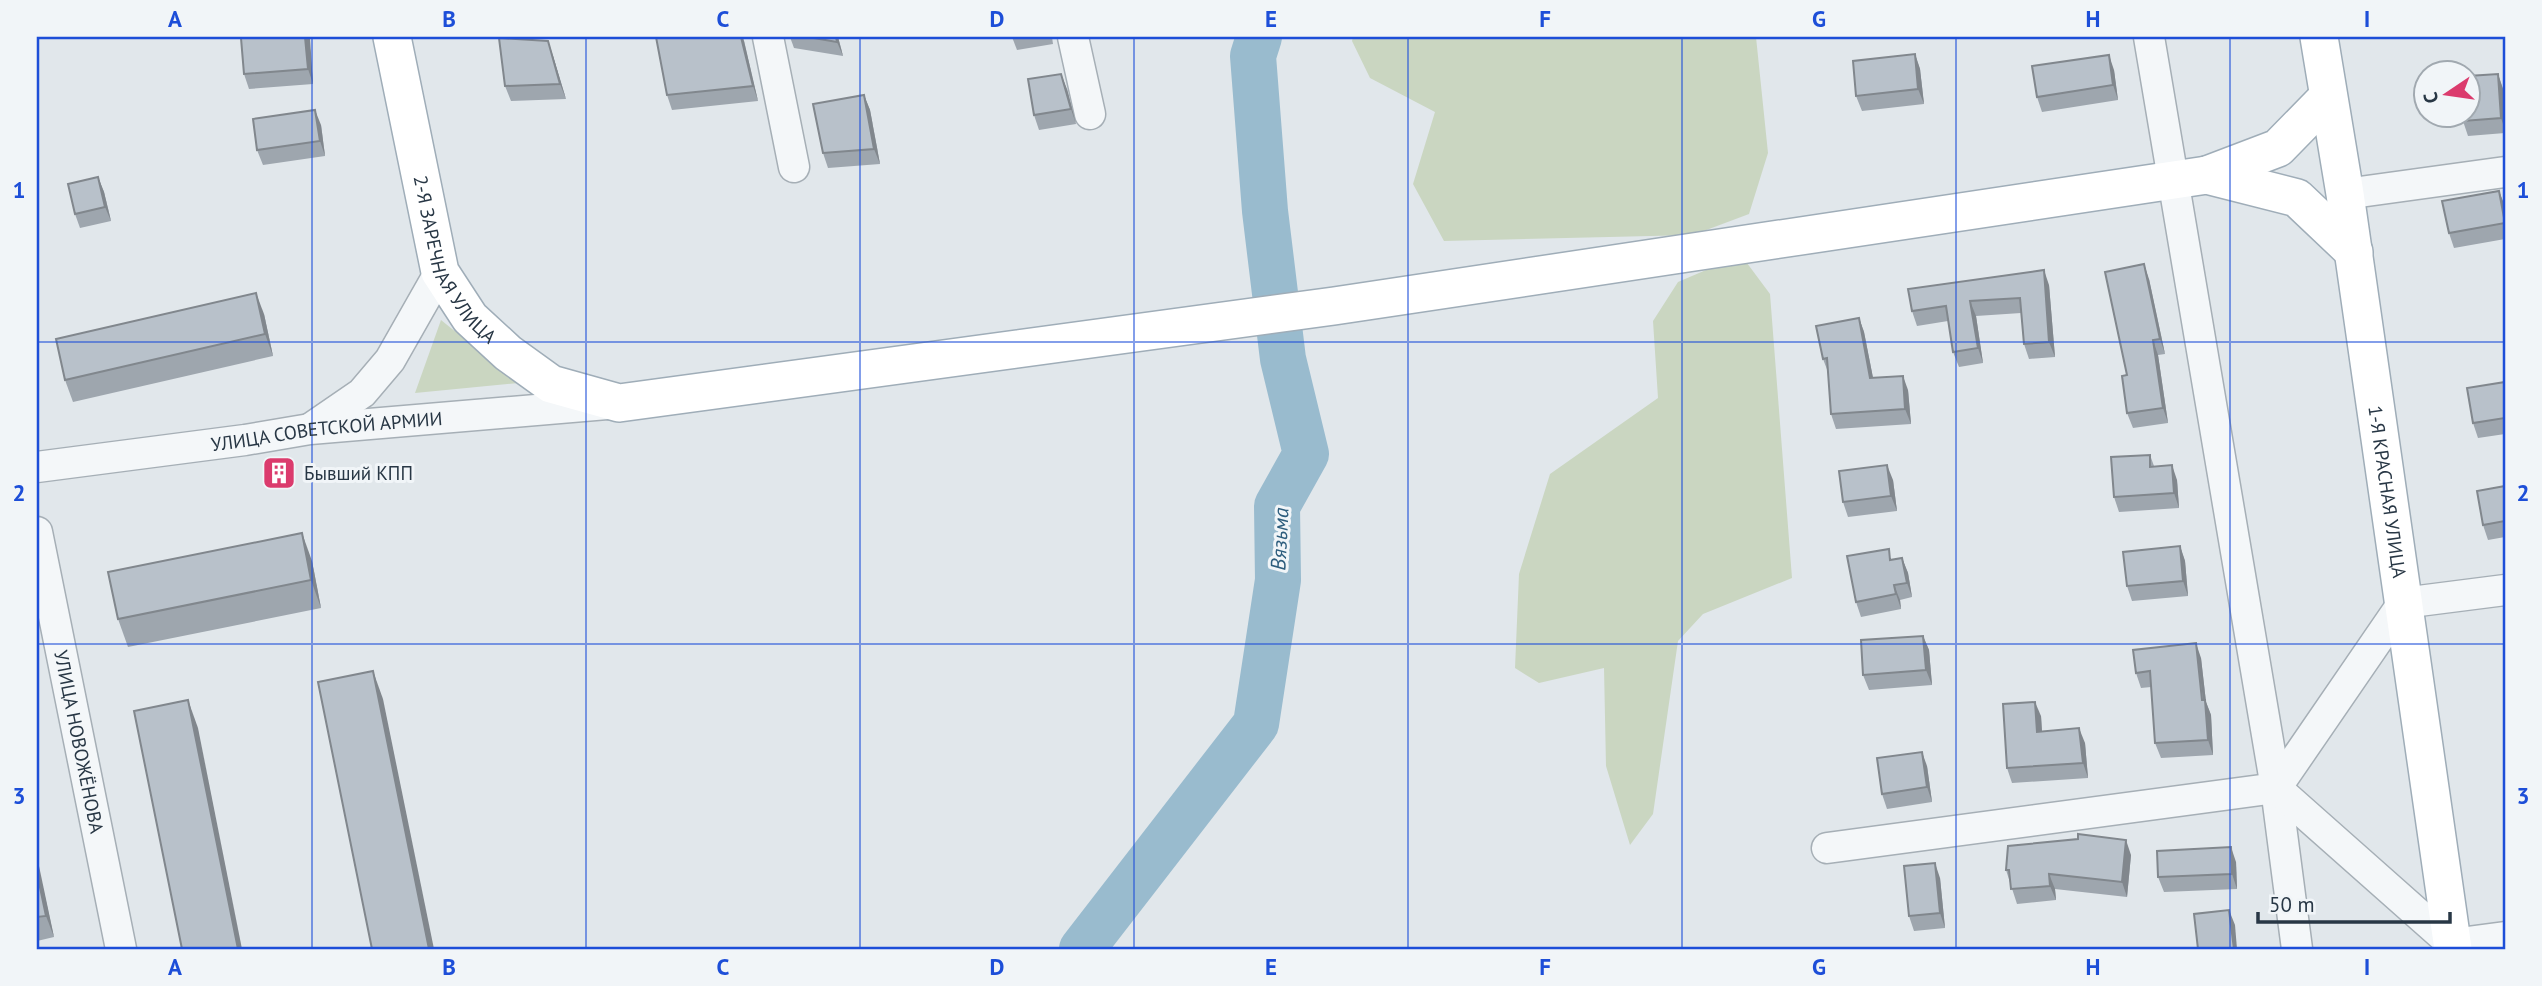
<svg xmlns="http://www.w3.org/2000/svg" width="2542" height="986" viewBox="0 0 2542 986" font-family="'PT Sans',sans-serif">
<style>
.green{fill:#cad6c1}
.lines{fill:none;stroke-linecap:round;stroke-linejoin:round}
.river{stroke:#99bbce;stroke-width:46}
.minor-casing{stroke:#a6afb6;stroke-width:33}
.major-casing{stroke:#9fadb8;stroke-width:40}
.minor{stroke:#f4f7f9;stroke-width:30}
.major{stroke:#fff;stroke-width:37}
.wall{fill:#9ea6ae}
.shaded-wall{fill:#81878d}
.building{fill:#b8c1ca;stroke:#81878d;stroke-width:2}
.grid{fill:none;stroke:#1d4ed8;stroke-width:2;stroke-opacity:0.55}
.labels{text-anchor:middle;stroke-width:6;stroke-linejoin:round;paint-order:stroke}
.street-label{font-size:19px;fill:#283745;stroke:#f1f5f8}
.poi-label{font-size:19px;fill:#283745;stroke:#f1f5f8;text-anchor:start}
.water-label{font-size:21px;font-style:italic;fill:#2d5d7d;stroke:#f1f5f8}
.neatline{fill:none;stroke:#1d4ed8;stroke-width:2.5}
.grid-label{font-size:23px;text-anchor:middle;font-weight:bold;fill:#1d4ed8}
</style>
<rect width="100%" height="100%" fill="#e1e7eb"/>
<g class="green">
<path d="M 1353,37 L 1756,37 L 1768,153 L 1749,214 L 1693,235 L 1444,241 L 1413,184 L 1435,112 L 1370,78 L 1352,41 Z"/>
<path d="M 1741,255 L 1770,294 L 1792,578 L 1703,614 L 1678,641 L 1653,814 L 1630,845 L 1606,766 L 1604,668 L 1539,683 L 1515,668 L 1519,574 L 1550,474 L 1658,398 L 1653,321 L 1678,282 Z"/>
<path d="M 441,320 L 519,383 L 415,393 Z"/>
</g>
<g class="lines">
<path class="river" d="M 1082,949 L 1256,724 L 1278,580 L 1277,506 L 1306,454 L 1283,359 L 1265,211 L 1253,56 L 1259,37"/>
<defs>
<g id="minor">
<path d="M 768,37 L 794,167"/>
<path d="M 1073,37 L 1090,114"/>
<path d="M 2149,37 L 2276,788 L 2297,949"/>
<path d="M 2345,194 L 2505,172"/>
<path d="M 311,428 L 362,393 L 390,360 L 440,272"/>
<path id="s1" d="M 37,467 L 245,440 L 310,429 L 607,404"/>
<path id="s2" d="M 37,532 L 121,949"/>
<path d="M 2276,788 L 2403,603 L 2505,590"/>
<path d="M 1827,848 L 2276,788 L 2452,944 L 2505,937"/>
</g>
<g id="major">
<path id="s3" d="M 392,37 L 440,272 L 470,318 L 508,353 L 551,384 L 619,403 L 1334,306 L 2207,175 L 2297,198 L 2354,252"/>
<path id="s4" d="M 2319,37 L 2345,194 L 2453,949"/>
<path d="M 2207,175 L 2278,148 L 2327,98"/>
</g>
</defs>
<use href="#minor" class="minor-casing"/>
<use href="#major" class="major-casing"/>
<use href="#minor" class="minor"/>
<use href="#major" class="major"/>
</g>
<g class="wall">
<path d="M 248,37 L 309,37 L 313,84 L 249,89 L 244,74 Z"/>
<path d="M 790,37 L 838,37 L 843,56 L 794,48 Z"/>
<path d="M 1012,37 L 1052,37 L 1053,44 L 1017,50 Z"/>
<path d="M 744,41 L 758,101 L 672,110 L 667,95 Z"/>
<path d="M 1915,54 L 1920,69 L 1924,104 L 1862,111 L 1856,96 Z"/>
<path d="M 553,56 L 566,99 L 511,101 L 505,86 Z"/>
<path d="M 2114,70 L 2118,100 L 2042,112 L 2037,97 Z"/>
<path d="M 2498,74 L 2503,89 L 2505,133 L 2468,136 L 2463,121 Z"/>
<path d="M 1067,89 L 1076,124 L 1039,130 L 1034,115 Z"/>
<path d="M 864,95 L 870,110 L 880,164 L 828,168 L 823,153 Z"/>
<path d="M 321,125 L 325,156 L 263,165 L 257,150 Z"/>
<path d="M 98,177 L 104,192 L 111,221 L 80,228 L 75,214 Z"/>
<path d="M 2499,191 L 2505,209 L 2505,239 L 2454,248 L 2449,233 Z"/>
<path d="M 2149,279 L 2165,354 L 2158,355 L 2168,423 L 2133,428 L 2127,413 L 2127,375 Z"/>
<path d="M 2049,285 L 2055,357 L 2029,359 L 2024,344 L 2021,313 L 1976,316 L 1983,363 L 1959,367 L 1953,352 L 1948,321 L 1917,326 L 1912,311 Z"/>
<path d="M 264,314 L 273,356 L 73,402 L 65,380 Z"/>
<path d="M 1859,318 L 1864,332 L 1873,378 L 1908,390 L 1911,424 L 1836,429 L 1831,414 L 1828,372 L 1823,359 Z"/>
<path d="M 2505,382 L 2505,434 L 2478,438 L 2473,423 Z"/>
<path d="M 2150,455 L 2154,466 L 2177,480 L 2179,508 L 2119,512 L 2114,497 Z"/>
<path d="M 1893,480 L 1897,511 L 1848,517 L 1843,502 Z"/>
<path d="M 2505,486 L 2505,537 L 2488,540 L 2483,525 Z"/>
<path d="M 2180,546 L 2185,561 L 2188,596 L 2132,601 L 2127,586 Z"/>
<path d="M 1902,558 L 1908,573 L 1912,597 L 1900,600 L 1901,609 L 1861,617 L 1856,602 L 1893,560 Z"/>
<path d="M 312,561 L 321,608 L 128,647 L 118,619 Z"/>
<path d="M 1923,636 L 1929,650 L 1932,685 L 1869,690 L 1863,675 Z"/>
<path d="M 2201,658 L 2206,702 L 2211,715 L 2213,755 L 2161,758 L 2155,743 L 2151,687 L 2141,688 L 2136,673 Z"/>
<path d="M 2041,716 L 2042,732 L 2085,743 L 2088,778 L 2012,783 L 2007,768 Z"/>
<path d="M 1927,766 L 1932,802 L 1887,809 L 1882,794 Z"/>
<path d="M 2131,855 L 2127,897 L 2055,889 L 2056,900 L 2017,904 L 2006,870 Z"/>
<path d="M 37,861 L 54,937 L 37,941 Z"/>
<path d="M 2236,862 L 2237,889 L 2164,892 L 2158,877 Z"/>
<path d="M 1940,878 L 1945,928 L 1914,931 L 1909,916 Z"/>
</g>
<g class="shaded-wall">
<path d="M 305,37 L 309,37 L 310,38 L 313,84 L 308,69 Z"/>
<path d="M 741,37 L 743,37 L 744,41 L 758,101 L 753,86 Z"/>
<path d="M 836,37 L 838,37 L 843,56 L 837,42 Z"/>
<path d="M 548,41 L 553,56 L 566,99 L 560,84 Z"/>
<path d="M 1915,54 L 1920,69 L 1924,104 L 1918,89 Z"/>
<path d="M 2109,55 L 2114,70 L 2118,100 L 2113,85 Z"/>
<path d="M 1061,74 L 1067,89 L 1076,124 L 1071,109 Z"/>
<path d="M 2498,74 L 2503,89 L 2505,130 L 2501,118 Z"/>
<path d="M 864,95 L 870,110 L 880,164 L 874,149 Z"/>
<path d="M 315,110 L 321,125 L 325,156 L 320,141 Z"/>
<path d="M 98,177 L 104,192 L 111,221 L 105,207 Z"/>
<path d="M 2499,191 L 2505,206 L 2505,222 Z"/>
<path d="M 2144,264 L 2149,279 L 2165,354 L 2160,339 Z"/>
<path d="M 2044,270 L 2049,285 L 2055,357 L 2049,342 Z"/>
<path d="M 256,293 L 264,314 L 273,356 L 265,334 Z"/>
<path d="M 1970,301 L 1976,316 L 1983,363 L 1978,348 Z"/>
<path d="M 1859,318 L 1864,332 L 1876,393 L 1870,378 Z"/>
<path d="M 2153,340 L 2158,355 L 2168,423 L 2163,408 Z"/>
<path d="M 1903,376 L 1908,390 L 1911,424 L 1905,409 Z"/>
<path d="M 1887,465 L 1893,480 L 1897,511 L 1891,496 Z"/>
<path d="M 2172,465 L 2177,480 L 2179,508 L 2174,493 Z"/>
<path d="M 302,533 L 312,561 L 321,608 L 311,580 Z"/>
<path d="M 2180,546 L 2185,561 L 2188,596 L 2183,581 Z"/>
<path d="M 1902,558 L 1908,573 L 1912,597 L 1907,583 Z"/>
<path d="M 1894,585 L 1900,600 L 1901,609 L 1896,594 Z"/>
<path d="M 1923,636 L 1929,650 L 1932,685 L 1926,670 Z"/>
<path d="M 2196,643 L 2201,658 L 2206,702 L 2211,715 L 2213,755 L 2208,740 Z"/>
<path d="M 373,671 L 383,699 L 434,949 L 429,949 Z"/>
<path d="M 188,700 L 198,728 L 242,949 L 238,949 Z"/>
<path d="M 2035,702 L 2041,716 L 2043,747 L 2037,732 Z"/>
<path d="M 2079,728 L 2085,743 L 2088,778 L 2083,763 Z"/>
<path d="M 1922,752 L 1927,766 L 1932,802 L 1927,787 Z"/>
<path d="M 2126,840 L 2131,855 L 2127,897 L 2122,882 Z"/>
<path d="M 2231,847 L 2236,862 L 2237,889 L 2232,874 Z"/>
<path d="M 37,861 L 39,866 L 54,937 L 46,916 L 37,873 Z"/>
<path d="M 1935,863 L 1940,878 L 1945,928 L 1940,913 Z"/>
<path d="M 2049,874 L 2055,889 L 2056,900 L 2050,886 Z"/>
<path d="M 2229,910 L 2235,925 L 2237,949 L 2234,949 Z"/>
</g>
<g class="building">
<path d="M 248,37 L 305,37 L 308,69 L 244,74 L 241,38 Z"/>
<path d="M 656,37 L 741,37 L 753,86 L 667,95 Z"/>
<path d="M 808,37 L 836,37 L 837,42 Z"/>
<path d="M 499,38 L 548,41 L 560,84 L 505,86 Z"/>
<path d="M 1915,54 L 1918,89 L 1856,96 L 1853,61 Z"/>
<path d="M 2109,55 L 2113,85 L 2037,97 L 2032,66 Z"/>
<path d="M 1061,74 L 1071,109 L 1034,115 L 1028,79 Z"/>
<path d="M 2498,74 L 2501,118 L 2463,121 L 2462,116 L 2468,116 L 2468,76 Z"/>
<path d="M 864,95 L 874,149 L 823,153 L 813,104 Z"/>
<path d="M 315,110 L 320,141 L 257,150 L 253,119 Z"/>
<path d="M 98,177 L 105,207 L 75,214 L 68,184 Z"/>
<path d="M 2499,191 L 2505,223 L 2449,233 L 2442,201 Z"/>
<path d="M 2144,264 L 2160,339 L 2153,340 L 2163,408 L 2127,413 L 2122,376 L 2127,375 L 2105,272 Z"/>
<path d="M 2044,270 L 2049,342 L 2024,344 L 2020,298 L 1970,301 L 1978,348 L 1953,352 L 1946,306 L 1912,311 L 1908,289 Z"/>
<path d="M 256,293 L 265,334 L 65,380 L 56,339 Z"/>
<path d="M 1859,318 L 1870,378 L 1903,376 L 1905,409 L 1831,414 L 1827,358 L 1823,359 L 1816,326 Z"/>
<path d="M 2505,382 L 2505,418 L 2473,423 L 2467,388 Z"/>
<path d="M 2150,455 L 2150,467 L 2172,465 L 2174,493 L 2114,497 L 2111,457 Z"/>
<path d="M 1887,465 L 1891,496 L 1843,502 L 1839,471 Z"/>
<path d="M 2505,486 L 2505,521 L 2483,525 L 2477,491 Z"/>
<path d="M 302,533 L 311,580 L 118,619 L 108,572 Z"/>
<path d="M 2180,546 L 2183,581 L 2127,586 L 2123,552 Z"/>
<path d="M 1889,549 L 1890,560 L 1902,558 L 1907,583 L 1894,585 L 1896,594 L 1856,602 L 1847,556 Z"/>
<path d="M 1923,636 L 1926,670 L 1863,675 L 1861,640 Z"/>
<path d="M 2196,643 L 2202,700 L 2205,700 L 2208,740 L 2155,743 L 2150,671 L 2136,673 L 2133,650 Z"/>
<path d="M 373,671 L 429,949 L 372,949 L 318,682 Z"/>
<path d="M 188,700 L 238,949 L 182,949 L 134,711 Z"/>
<path d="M 2035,702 L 2037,732 L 2079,728 L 2083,763 L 2007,768 L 2003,704 Z"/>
<path d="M 1922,752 L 1927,787 L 1882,794 L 1877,758 Z"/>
<path d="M 2078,834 L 2126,840 L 2122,882 L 2049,874 L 2050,886 L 2011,889 L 2009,870 L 2006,870 L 2008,846 L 2078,839 Z"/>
<path d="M 2231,847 L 2232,874 L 2158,877 L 2157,851 Z"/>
<path d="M 1935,863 L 1940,913 L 1909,916 L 1904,866 Z"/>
<path d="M 37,873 L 46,916 L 37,917 Z"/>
<path d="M 2229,910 L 2234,949 L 2198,949 L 2194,914 Z"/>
</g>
<path class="grid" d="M 312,37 L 312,949M 586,37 L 586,949M 860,37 L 860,949M 1134,37 L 1134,949M 1408,37 L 1408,949M 1682,37 L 1682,949M 1956,37 L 1956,949M 2230,37 L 2230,949M 37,342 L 2505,342M 37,644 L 2505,644"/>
<defs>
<symbol id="building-square" viewBox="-11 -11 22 22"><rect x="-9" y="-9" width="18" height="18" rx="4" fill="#db3b6d" stroke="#f1f5f8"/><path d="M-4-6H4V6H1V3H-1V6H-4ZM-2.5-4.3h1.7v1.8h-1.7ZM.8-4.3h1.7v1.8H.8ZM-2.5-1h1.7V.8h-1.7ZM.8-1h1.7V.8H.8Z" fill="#fff"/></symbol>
</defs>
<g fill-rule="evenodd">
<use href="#building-square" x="260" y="454" width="38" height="38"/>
</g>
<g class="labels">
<g class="street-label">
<text dy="7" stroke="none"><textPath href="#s3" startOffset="234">2-Я ЗАРЕЧНАЯ УЛИЦА</textPath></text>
<text dy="7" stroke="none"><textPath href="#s1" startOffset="292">УЛИЦА СОВЕТСКОЙ АРМИИ</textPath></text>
<text dy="7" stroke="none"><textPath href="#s4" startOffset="460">1-Я КРАСНАЯ УЛИЦА</textPath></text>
<text dy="7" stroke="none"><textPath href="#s2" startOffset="214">УЛИЦА НОВОЖЁНОВА</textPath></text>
</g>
<g class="poi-label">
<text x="304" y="480">Бывший КПП</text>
</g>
<g class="water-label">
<text transform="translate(1280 539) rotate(-87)" y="7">Вязьма</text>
</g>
</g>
<rect width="2542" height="986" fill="none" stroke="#f1f5f8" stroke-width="77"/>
<g transform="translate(2447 94) rotate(257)"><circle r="33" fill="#f1f5f8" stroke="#a1a9b0" stroke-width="2"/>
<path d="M0-5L12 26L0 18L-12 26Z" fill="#db3b6d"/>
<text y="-10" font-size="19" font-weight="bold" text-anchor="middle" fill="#283745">С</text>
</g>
<path d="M2258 912v10h192v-10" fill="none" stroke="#283745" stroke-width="3.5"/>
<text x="2269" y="912" font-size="21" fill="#283745" stroke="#f1f5f8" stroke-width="5" paint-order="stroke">50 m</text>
<rect x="38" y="38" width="2466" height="910" class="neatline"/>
<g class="grid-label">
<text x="175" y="27">A</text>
<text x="449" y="27">B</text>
<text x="723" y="27">C</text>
<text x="997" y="27">D</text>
<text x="1271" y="27">E</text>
<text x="1545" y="27">F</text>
<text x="1819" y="27">G</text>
<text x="2093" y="27">H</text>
<text x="2367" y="27">I</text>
<text x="19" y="198">1</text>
<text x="2523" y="198">1</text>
<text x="19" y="501">2</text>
<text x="2523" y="501">2</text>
<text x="19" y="804">3</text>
<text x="2523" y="804">3</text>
<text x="175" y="975">A</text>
<text x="449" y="975">B</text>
<text x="723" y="975">C</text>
<text x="997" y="975">D</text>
<text x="1271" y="975">E</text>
<text x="1545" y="975">F</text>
<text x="1819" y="975">G</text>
<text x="2093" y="975">H</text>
<text x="2367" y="975">I</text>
</g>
</svg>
